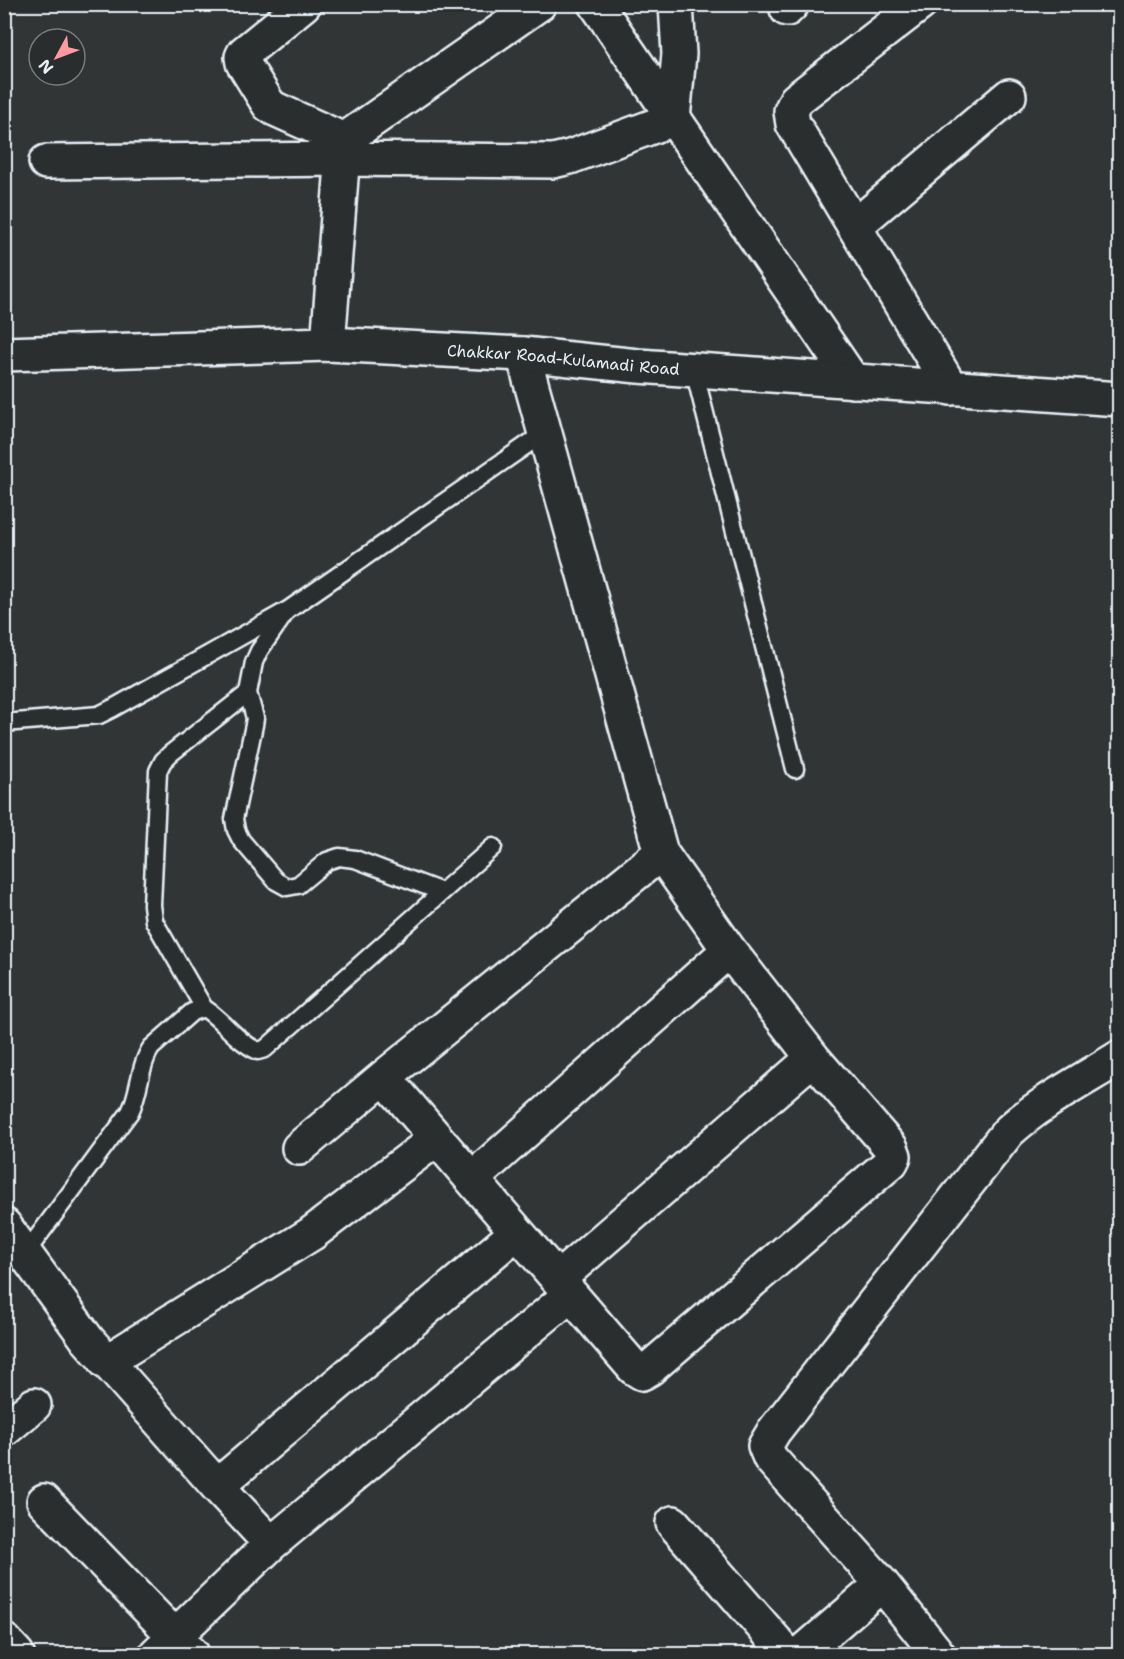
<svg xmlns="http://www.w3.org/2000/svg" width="1124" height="1659" font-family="'Shantell Sans',sans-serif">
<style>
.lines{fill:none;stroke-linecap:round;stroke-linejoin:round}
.service-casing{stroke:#e8f1f8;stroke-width:21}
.minor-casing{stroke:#e8f1f8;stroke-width:38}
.tertiary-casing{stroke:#e8f1f8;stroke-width:38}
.service{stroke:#2a2d2e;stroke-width:16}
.minor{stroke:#2a2d2e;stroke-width:33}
.tertiary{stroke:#2a2d2e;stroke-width:33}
.labels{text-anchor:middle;stroke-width:4.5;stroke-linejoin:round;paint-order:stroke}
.street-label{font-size:16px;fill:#e8f1f8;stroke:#2a2d2e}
</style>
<rect width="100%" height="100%" fill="#323536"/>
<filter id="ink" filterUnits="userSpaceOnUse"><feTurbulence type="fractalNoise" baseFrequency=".0167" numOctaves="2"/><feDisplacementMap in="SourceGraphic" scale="12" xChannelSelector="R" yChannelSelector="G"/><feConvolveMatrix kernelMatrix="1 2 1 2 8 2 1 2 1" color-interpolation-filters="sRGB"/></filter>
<g filter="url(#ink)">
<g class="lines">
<g class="service-casing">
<path id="service" d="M694,370l101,399
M284,615l-25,36 -5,11 -6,31 7,25 -1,7 -20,94 2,11 5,10 35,41 11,6 11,-2 29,-24 12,-4 16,2 87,33
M4,723l95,-8 14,-7 175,-98 256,-177
M204,1008l-50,-87 -2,-16 6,-134 5,-10 7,-7 78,-61
M25,1254l105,-142c10,-20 9,-46 21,-64l41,-36 12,-4c19,12 33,34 54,43l7,-2 228,-202"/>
</g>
<g class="minor-casing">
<path id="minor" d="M304,4l-60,49 -2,4 1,6 26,42 6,4 69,31
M596,4l257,377
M920,4l-124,96 -5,11 2,13 158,264
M787,9l5,-5
M46,162l296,-3 211,2 17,-4 103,-38 6,-65 -3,-50
M855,226l154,-130
M328,344l16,-204 195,-136
M384,1077l250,291 8,5 7,-4 242,-207 3,-6 -3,-8 -78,-90 -84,-108 -68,-97 -138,-499
M299,1148l85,-71 277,-224
M472,1179l257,-229
M4,1225l83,114 130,147 54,58
M558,1279l255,-221
M106,1362l205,-128 125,-95
M4,1430l30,-25
M217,1486l300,-254
M44,1501l148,153
M673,1523l114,131
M4,1640l13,14
M156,1654l115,-110 299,-249
M801,1654l81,-70
M938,1654l-56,-70 -112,-126 -5,-12 9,-15 234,-299c32,-30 74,-51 112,-75"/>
</g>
<g class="tertiary-casing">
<g id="tertiary">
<path id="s1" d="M4,354l324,-10 195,10 115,12 482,33"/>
</g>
</g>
<use href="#service" class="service"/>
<use href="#minor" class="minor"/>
<use href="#tertiary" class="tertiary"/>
</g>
</g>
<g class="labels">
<g class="street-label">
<text dy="6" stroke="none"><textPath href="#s1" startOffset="560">Chakkar Road-Kulamadi Road</textPath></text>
</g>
</g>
<rect width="1124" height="1659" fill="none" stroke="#2a2d2e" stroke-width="24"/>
<rect x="12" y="12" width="1100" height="1635" fill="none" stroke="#e8f1f8" stroke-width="2" filter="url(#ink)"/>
<g transform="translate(57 57) rotate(229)"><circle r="28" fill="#2a2d2e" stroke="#767b7f" stroke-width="1.5"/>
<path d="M0-4.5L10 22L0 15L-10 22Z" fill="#ff9aa2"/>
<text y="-9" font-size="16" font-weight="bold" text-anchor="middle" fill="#e8f1f8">N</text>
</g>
</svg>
